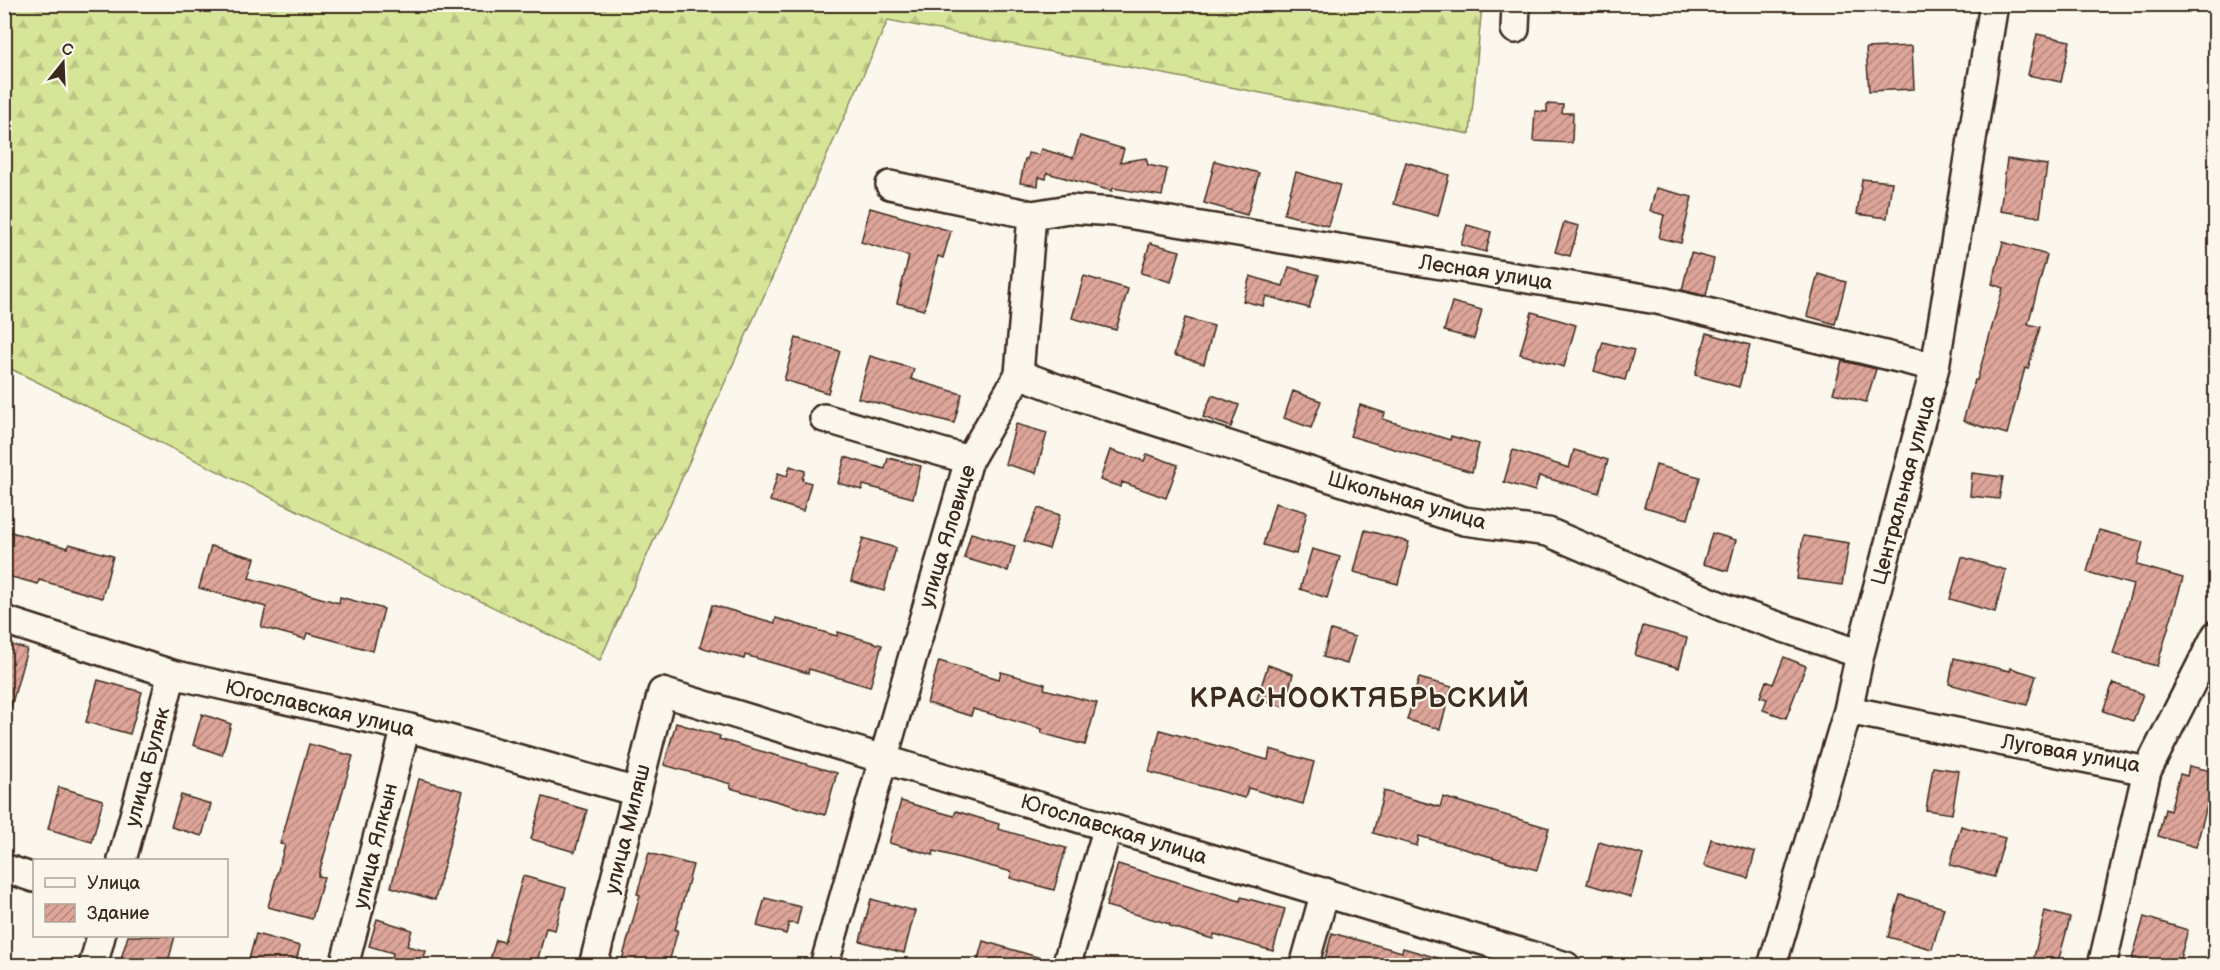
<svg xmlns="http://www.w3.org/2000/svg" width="2220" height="970" font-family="'Balsamiq Sans',sans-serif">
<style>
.forest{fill:url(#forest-firs);stroke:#89885b;stroke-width:1.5}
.building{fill:url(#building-hatch);stroke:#3b2a1e;stroke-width:1.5}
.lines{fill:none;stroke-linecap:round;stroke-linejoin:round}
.minor-casing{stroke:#3b2a1e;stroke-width:32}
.minor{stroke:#fbf7ec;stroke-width:27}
.labels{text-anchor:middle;stroke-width:4.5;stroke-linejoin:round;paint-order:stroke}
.street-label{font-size:21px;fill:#3b2a1e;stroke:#fbf7ec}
.district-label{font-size:27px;font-weight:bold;letter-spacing:1.5px;fill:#3b2a1e;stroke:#fbf7ec}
</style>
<defs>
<pattern id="forest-firs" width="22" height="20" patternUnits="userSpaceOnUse" patternTransform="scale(1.5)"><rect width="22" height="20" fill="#d7e598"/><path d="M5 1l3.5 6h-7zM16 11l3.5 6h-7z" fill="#b9c583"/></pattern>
<pattern id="building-hatch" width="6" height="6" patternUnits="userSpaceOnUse" patternTransform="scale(1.5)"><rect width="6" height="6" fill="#dea59a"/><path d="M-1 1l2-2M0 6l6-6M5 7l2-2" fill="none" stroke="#b5877d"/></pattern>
</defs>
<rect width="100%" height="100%" fill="#fbf7ec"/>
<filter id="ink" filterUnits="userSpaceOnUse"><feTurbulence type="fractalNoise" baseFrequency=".0167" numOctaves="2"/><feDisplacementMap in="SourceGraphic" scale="12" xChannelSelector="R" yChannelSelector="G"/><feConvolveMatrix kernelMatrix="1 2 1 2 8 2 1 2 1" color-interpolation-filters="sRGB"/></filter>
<g filter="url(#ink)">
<path class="forest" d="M4,5l1,-1 1477,1 -12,129 -582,-114 -288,640 -595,-294z"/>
<path class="building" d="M2037,34l33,7 -9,41 -33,-7z
M1912,46l2,43 -45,2 -3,-43z
M1547,104l16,1 -1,8h11l-1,30 -39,-2 2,-30 12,1z
M1080,136l44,13 -4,13 26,-4 2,7 19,4 -5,27 -49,-8 -1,3 -65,-18 -1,6 -7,-2 -1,9 -18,-3 5,-24h2l1,-6 11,2 2,-6 32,9z
M2007,159l40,6 -7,52 -40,-6z
M1215,161l44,12 -12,42 -43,-12z
M1406,162l43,13 -11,41 -44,-12z
M1296,172l44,13 -12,41 -44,-12z
M1862,179l30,3 -5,36 -30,-4z
M1656,188l36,9 -11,46 -22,-5 5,-23 -14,-4z
M870,208l81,23 -8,27 -5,-2 -14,54 -27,-7 12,-47 -48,-14z
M1564,222l15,4 -9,30 -15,-4z
M1467,225l24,7 -5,20 -25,-7z
M2003,242l44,13 -19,69 12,3 -12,42 -3,-1 -18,66 -44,-13 12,-41h2l26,-92 -11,-4z
M1150,243l30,8 -9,31 -30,-9z
M1691,253l23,6 -8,37 -24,-6z
M1289,267l30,8 -10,33 -43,-12 -3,10 -20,-5 7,-25 33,10z
M1818,274l28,8 -11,42 -28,-8z
M1084,276l44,13 -12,41 -44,-12z
M1452,302l30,8 -8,29 -30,-8z
M1532,312l44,13 -12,42 -44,-13z
M1185,318l29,8 -10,38 -30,-9z
M1707,333l43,12 -11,42 -44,-12z
M796,338l44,13 -12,42 -44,-13z
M1603,342l31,8 -9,30 -31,-9z
M870,356l44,13 -3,10 51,15 -8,29 -96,-25z
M1842,361l34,8 -10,33 -33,-9z
M1293,391l28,10 -10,27 -27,-10z
M1212,395l27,10 -8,22 -28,-10z
M1360,405l25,8 -2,6 67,21 1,-4 28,8 -7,28 -122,-36z
M1016,424l31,9 -11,40 -31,-9z
M1110,450l34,11 3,-7 31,11 -12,33 -44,-16 -1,5 -21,-7z
M1513,450l56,18 5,-18 34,10 -9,33 -60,-17 -4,15 -31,-9z
M845,457l40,12 3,-11 33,8 -8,32 -50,-13 -1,5 -24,-7z
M1656,465l44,12 -12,42 -44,-12z
M790,466l15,5 -3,9 9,3 -8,28 -33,-10 8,-28 9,3z
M1972,473l31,4 -4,22 -29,-3z
M1275,503l32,9 -11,42 -33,-9z
M1038,508l22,7 -11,34 -25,-8z
M4,530l64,18 1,-4 44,12 -11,42 -63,-18 -1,4 -34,-9z
M1365,530l44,12 -11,42 -44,-12z
M2099,530l44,12 -6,23 46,13 -26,88 -44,-12 20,-69 -46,-13z
M971,533l44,13 -7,25 -44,-13z
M1712,533l24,7 -8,31 -25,-7z
M1803,536l46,7 -7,42 -45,-6z
M863,538l33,10 -12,43 -33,-10z
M211,546l44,12 -6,20 90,25 1,-6 44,12 -11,42 -66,-18 -2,6 -44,-12 5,-20 -67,-19z
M1312,549l28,8 -13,41 -27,-9z
M1962,557l44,13 -11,42 -45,-13z
M712,605l63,18 1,-5 61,18 1,-4 44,13 -12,42 -61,-18 -1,4 -63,-18 -1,4 -44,-12z
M1643,626l44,12 -8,30 -44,-13z
M1331,630l24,7 -8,27 -24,-7z
M4,643l23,6 -18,65h-5z
M1784,657l22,9 -20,52 -23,-8 4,-11 -7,-2 6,-16 7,3z
M1954,658l56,13 1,-3 25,8 -9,29 -78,-21z
M939,661l60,18 2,-7 44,12 -1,5 53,14 -12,42 -44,-12 1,-4 -69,-20 -2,7 -44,-13z
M1268,665l25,9 -9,33 -27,-8z
M1419,678l33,9 -12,42 -33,-9z
M98,680l44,12 -12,42 -44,-12z
M2113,683l30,11 -10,27 -30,-10z
M202,714l29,10 -9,31 -29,-10z
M676,723l44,13 -1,3 118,34 -12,42 -95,-27 1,-4 -67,-19z
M1160,730l108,30 2,-11 44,13 -11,42 -55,-16 -3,10 -96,-26z
M309,744l44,12 -35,120 6,1 -12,42 -44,-12 17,-62 -5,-1z
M2189,766l27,6v31l-8,-1 -12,45 -38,-11 7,-27 5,2 10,-37 7,2z
M1933,767l26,4 -7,43 -26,-4z
M419,779l44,12 -28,109 -44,-13z
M59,787l44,13 -11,42 -44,-13z
M1384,791l56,16 3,-10 106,31 -12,42 -118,-34 -2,10 -44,-13z
M181,795l30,9 -9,32 -31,-9z
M543,797l44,13 -12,42 -44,-13z
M901,801l53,15 2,-5 43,13 -1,5 68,19 -12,42 -44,-12 2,-6 -78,-21 -1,4 -44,-12z
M1961,826l44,12 -11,39 -44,-12z
M1711,839l44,13 -7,26 -44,-12z
M1599,842l44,13 -12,42 -44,-13z
M649,853l44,12 -18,65h3l-10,36h-27l-19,-6 18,-65 -3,-1z
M1118,864l122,37 1,-4 44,12 -12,42 -59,-17 -1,5 -44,-13 1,-2 -64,-18z
M523,876l43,12 -11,42 -9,-2 -10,38h-48l8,-26 8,2z
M1900,895l44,13 -12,41 -44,-12z
M765,898l36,9 -4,17 -8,-1 -3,11 -29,-8z
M871,899l44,12 -11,42 -44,-12z
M2045,911l25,7 -13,48h-25z
M2144,917l44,13 -10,36h-23l-23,-7z
M377,919l35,11 -5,16 19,5 -5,15h-31l3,-13 -24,-7z
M1332,933l70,19 1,-4 45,13 -1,5h-124z
M256,934l44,12 -5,20h-48z
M128,936h47l-8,30h-36l-11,-4z
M983,941l68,20v5h-75z"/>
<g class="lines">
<g class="minor-casing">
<path id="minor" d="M1515,29l1,-25
M890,185l142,30 37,-6 46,3 542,88 278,67
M1019,374l61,23 384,124 84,11 177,76 135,46
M824,418l145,42
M4,620l168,54 234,53 231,65
M1848,710l299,61
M122,860l50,-186
M4,868l30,10
M93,966l8,-30
M344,966l62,-239
M593,966l69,-274 904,274
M824,966l145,-506 50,-86 13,-159
M1066,966l42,-139
M1304,966l21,-74
M1772,966l76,-256 12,-56 75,-287 59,-363
M2102,966l45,-195 69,-136"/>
</g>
<use href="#minor" class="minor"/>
</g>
</g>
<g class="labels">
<g class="street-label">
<text transform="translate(1486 272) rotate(9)" y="7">Лесная улица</text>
<text transform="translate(1903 490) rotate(-75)" y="7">Центральная улица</text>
<text transform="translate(1407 500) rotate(16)" y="7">Школьная улица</text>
<text transform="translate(947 536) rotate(-73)" y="7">улица Яловице</text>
<text transform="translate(320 708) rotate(13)" y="7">Югославская улица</text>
<text transform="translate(2071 753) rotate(10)" y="7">Луговая улица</text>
<text transform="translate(147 767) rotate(-75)" y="7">улица Буляк</text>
<text transform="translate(627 829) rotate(-76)" y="7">улица Миляш</text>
<text transform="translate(1114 829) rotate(17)" y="7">Югославская улица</text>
<text transform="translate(375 846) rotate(-76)" y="7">улица Ялкын</text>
</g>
<g class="district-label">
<text x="1360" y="707">КРАСНООКТЯБРЬСКИЙ</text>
</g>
</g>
<rect width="2220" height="970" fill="none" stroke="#fbf7ec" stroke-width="24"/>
<rect x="12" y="12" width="2196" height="946" fill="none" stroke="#3b2a1e" stroke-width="2" filter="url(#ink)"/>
<rect x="33" y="859" width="195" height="78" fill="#fbf7ec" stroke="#aea59a" stroke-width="1.5"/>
<rect x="45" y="878" width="30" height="9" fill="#fbf7ec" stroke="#aea59a" stroke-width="1.5"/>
<text x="87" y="889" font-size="18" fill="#3b2a1e">Улица</text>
<rect x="45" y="904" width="30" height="18" fill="url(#building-hatch)" stroke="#aea59a" stroke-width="1.5"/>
<text x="87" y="919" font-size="18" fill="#3b2a1e">Здание</text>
<g transform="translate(63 63) rotate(18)" stroke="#fbf7ec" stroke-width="4.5" paint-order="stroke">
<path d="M0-4.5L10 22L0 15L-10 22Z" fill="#3b2a1e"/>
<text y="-9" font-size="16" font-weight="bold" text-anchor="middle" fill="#3b2a1e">С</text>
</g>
</svg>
